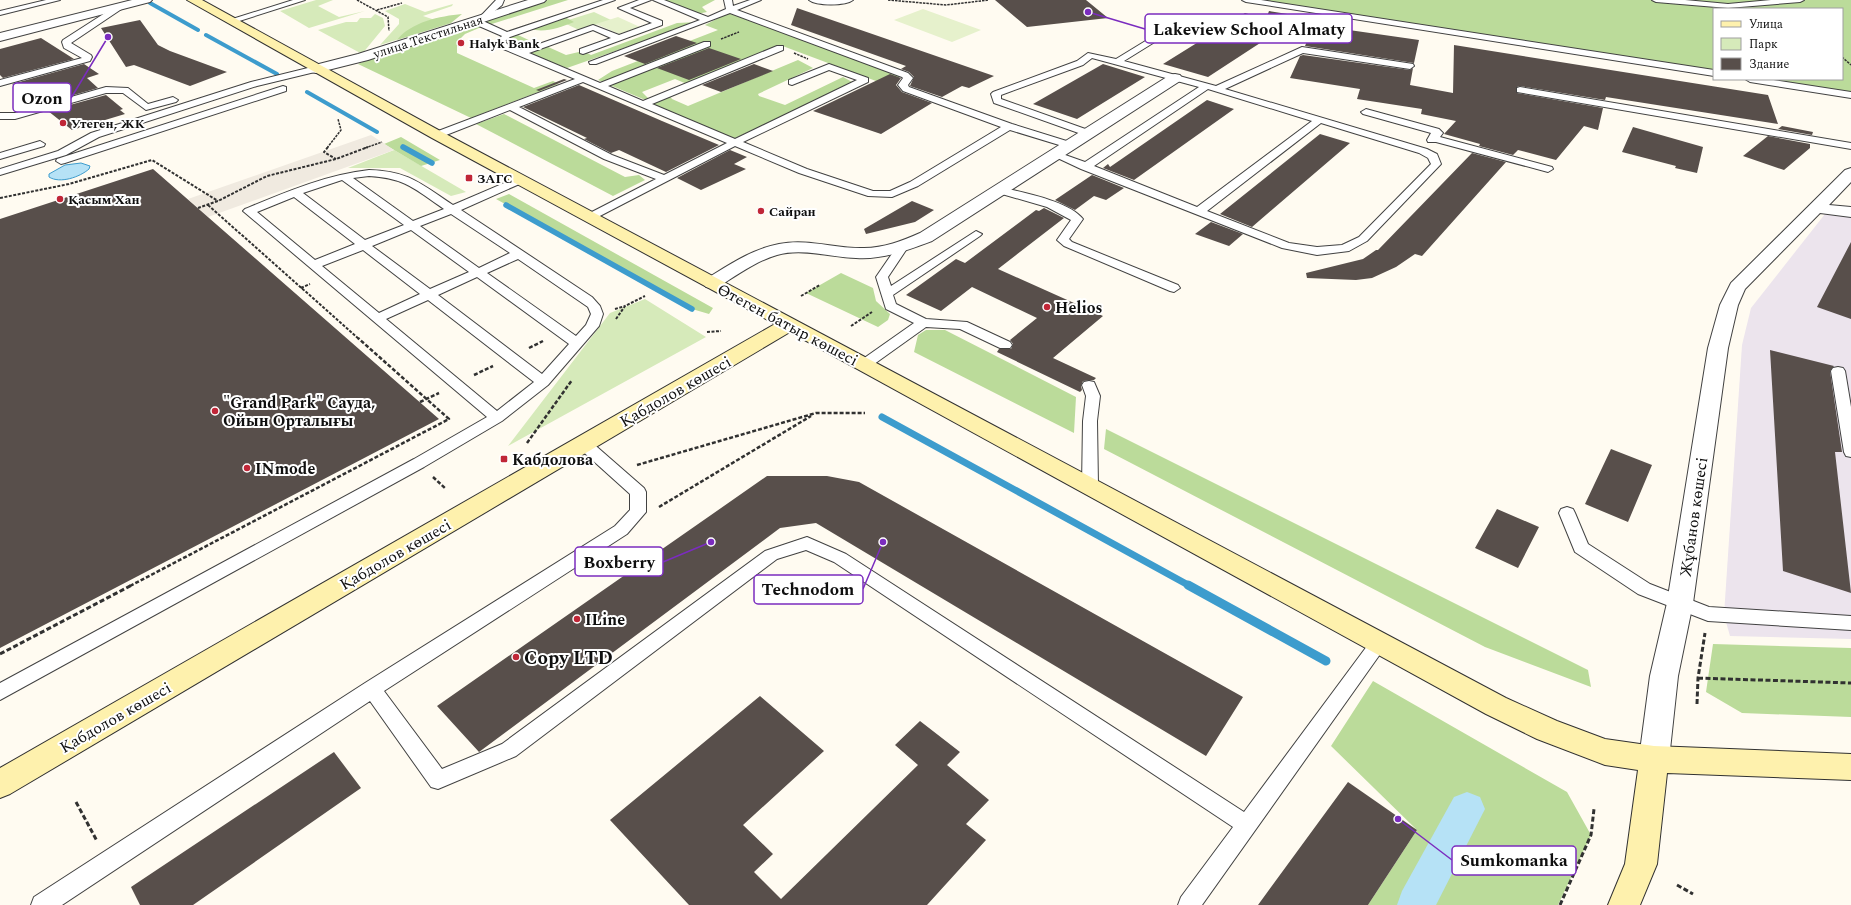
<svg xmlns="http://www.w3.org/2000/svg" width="1851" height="905" font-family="Spectral,serif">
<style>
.industrial{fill:#ece4ed}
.green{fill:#d6eaba}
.forest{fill:#bbdb9a}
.pitch{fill:#e6f1cc}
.plaza{fill:#f0eae0}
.water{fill:#b6e2f6;stroke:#3d9ccd}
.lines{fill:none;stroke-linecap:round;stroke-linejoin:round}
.stream-far3{stroke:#3d9ccd;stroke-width:4}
.stream-far2{stroke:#3d9ccd;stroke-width:5.5}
.stream-far1{stroke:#3d9ccd;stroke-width:7}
.stream{stroke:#3d9ccd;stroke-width:9}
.canal{fill:#b6e2f6;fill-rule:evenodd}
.building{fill:#584f4b}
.lane-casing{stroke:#424242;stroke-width:2}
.street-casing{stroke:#424242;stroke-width:2}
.secondary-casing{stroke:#313131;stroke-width:2}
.path-far3{stroke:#313131;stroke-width:1.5;stroke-dasharray:2.5 1;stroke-linecap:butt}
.path-far2{stroke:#313131;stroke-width:2;stroke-dasharray:3 1.5;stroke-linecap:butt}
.path-far1{stroke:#313131;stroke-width:2.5;stroke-dasharray:4 2;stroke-linecap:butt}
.path{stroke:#313131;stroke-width:3;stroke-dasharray:5 2.5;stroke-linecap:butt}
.lane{fill:#fff;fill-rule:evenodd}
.street{fill:#fff;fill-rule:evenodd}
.secondary{fill:#fef1ad;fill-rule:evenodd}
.poi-dot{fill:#c02637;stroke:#fff;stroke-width:1.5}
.labels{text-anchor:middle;stroke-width:4;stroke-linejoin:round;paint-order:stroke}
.far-street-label{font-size:13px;fill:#0f0f0f;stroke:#fff}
.far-poi-label{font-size:13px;font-weight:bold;fill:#0f0f0f;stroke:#fff;text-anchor:start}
.poi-label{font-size:16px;font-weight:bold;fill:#0f0f0f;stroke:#fff;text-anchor:start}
.street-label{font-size:16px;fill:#0f0f0f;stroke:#fff}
.near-poi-label{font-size:19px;font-weight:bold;fill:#0f0f0f;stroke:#fff;text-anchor:start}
.leader{fill:none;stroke:#7b2cbf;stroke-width:1.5}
.callout-dot{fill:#7b2cbf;stroke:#fff;stroke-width:1.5}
.callout{fill:#fff;stroke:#7b2cbf;stroke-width:1.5}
.callout-label{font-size:17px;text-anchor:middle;font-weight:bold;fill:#0f0f0f}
</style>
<rect width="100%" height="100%" fill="#fffbf1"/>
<path class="industrial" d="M1825,214l26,3v422l-121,-3 -6,-21 18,-270 9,-37z"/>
<path class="green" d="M316,0h17l-15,6 21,11 26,-6 -56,17 -29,-17z
M405,4l20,8 28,-8 -1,2 -29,10 21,7h7l-71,22 19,-21v-5l-14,-8z
M594,12l17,8 -32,10 -17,-8z
M375,14l8,4 2,8 -23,28 -44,-24 28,-8h11l3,-4h11z
M394,150l72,42 -15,4 -51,-28h-52z
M645,299l61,38 -198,109 102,-133z"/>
<path class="forest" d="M548,0h20l-89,28 -14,6 -8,8v11l77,35 19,-7 6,3 -88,34 -113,-54 26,-11z
M661,0h54l-13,7 5,5 -10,2z
M1257,0h594v92l-82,-13h73v-70h-128v62z
M728,13l173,63 -17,8 -104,-39 -93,39 -12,-5 -33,13 7,7h-6l-45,-19 14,-9 106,-41 -13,-5z
M462,14l-11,9 -54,17c14,-18 43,-24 65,-26z
M565,17l9,5c-16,6 -28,11 -45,7z
M698,22l-131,46 -40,-15 19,-7 20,9 17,-4 8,4 86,-32z
M518,35l17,8 1,3 -11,4 -14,-6 -1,-8z
M798,60l15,8 -55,26 1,2 26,9 58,-28 11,6 -121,56 -84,-36 20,-8 3,4 16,7z
M504,114l121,63 14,-2 6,5 -32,16 -137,-72z
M401,137l39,23 -19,6 -37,-22z
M509,194l204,114 -4,6 -17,-5 -196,-110z
M841,273l32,15 3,13 14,13 -2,6 -10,7 -72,-34z
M926,330h19l131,67 -2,36 -160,-81 4,-17z
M1106,429l482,241 3,17 -106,-40 -381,-198z
M1713,644l138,4v69l-109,-4 -36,-21z
M1373,681l194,111 24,43 -33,70h-190l49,-75 -86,-84z"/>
<path class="pitch" d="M923,9l58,21 -29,12 -58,-22z
M618,17l22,10 -21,7 -23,-10z"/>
<path class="plaza" d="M371,135l23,15 -186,67 -20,-18z"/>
<path class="water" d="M81,163l9,3 -1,3c-9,8 -29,15 -40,8v-3l16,-9z"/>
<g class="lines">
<path class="stream-far3" d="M150,3l48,27
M206,35l71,39
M307,92l70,40
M403,147l2,1"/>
<path class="stream-far2" d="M403,147l29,16
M506,205l186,104"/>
<path class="stream-far1" d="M882,417l308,169"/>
<path class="stream" d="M1188,585l138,76"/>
<path class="canal" d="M1467,792l13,5 5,12 -49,96h-39l5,-14 52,-94z"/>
</g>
<path class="building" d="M995,0h91l22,18 -81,9z
M797,8l197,68 -25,12 -7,-2 -20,11 -32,-11 4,-9 -5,-5 -8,-3 5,-3 -115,-41z
M1269,11l31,5 -8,21 -18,-3 -66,43 -45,-13 82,-51 21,6z
M140,20l18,25 12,6 57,21 -37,14 -56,-21 -8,2 -25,-39z
M1314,25l105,15 -5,23 -109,-17z
M676,36l21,7 -52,21 -21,-8z
M41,38l33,21 -71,19 -3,-3v-26z
M1454,45l314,50 10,29 -172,-27 -1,3 -85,-14 -3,1v6l86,15 -5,22 -14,-4 -28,34 -38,-10 -5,5 -34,-9 1,-2 -36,-10 12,-13 -35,-7 1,-5 -65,-10 3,-10 -70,-11 10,-22 3,-1 107,15 3,-2 -3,17 43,8z
M709,48l32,11 -52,21 -32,-12z
M84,64l15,10 -12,4 11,10 -59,17 -27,-21z
M754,64l19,7 -52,21 -19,-7z
M1103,64l42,13 -68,42 -44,-15z
M890,74l11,4 -5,7 6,7 30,11 -51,31 -68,-23z
M564,79l3,1 -28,11 -3,-1z
M579,85l83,36 57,24 -53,27 -47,-22 -8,3 -27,-14 3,-1 -64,-31z
M106,95l17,14 -3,1 5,4 -53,16 -24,-19z
M1207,100l27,9 -100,71 -31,-12 5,-4 2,3z
M1782,126l31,6 -1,3 -34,-6z
M1633,127l70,20 -6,26 -22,-5 1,-2 -54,-14z
M1320,134l30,9 -98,84 -32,-13z
M1768,136l42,8v4l-26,22 -41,-14z
M730,150l17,7 -13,7 12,5 -45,21 -24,-12z
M1472,153l34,9 -84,94 -7,-2 -19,13 -24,11 -16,2 -49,-2 -1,-5 57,-14 13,-9h2z
M153,169l286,250 -439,229v-429z
M1092,175l32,13 -18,12 -12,-4 -19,14 -20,-10z
M912,201l22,9 -19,12 -49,12 -2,-5z
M1044,208l20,10 -66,51 105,47 -50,42 43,20 -2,2 -11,1 -2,5 1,4 -2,2 -83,-40 2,-3h12l2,-5 -3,-4 27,-22 -65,-31 -31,24 -35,-16 50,-36 9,4 71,-53 3,1z
M1211,222l32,12 -14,12 -34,-12z
M1851,242v77l-34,-12z
M1770,350l64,16 -4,5 12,81h-7l16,141 -68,-22z
M1611,449l41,16 -24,57 -43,-18z
M767,476h60l32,6 384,215 -37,59 -390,-233 -36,5 -301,224 -42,-46z
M1497,509l42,18 -21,41 -43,-20z
M760,696l64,55 -81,74 30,29 -19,18 27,27 137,-134 -23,-20 25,-24 40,31 -13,13 42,35 -23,24 20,16 -59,65h-238l-79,-85z
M334,752l27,36 -168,117h-53l-9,-18z
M1348,782l69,48 -49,75h-110z"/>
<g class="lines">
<g class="lane-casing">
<path id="lane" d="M46,0h14l-60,15v-4z
M293,0h12l-72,23h-3l-4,-2z
M496,0h8l-2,5 -19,16 24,11 96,-32h12l-105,37 -5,4 2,3 15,6 71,-25 26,10 33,-12 -34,-15 21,-8h12l-21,8 32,13v4l-79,29 -3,-1v-4l31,-11 -18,-8 -64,23 71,30 104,-41h6v4l-102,40 35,15 134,-55h6v4l-131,54 83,35 122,-59 -28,-10 -37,15 -3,-1v-4l40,-16 39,14v4l-125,60 64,27 66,22h17l20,-9 91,-55 -98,-36 -5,-6 5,-7 -1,-1 -172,-64 -134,51h-6l-1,-2 111,-42 -47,-20h11l44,17 18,-8 -2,-9h8l1,6 17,-6h11l-24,10 171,63 5,5 -5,7 1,2 103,37 61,19 1,2 -5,3 -59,-18 -92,56 -26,11 -24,-1 -69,-23 -64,-27 -141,73h-8l-2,-2 2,-2 70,-36 -52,-20 -94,-49 -69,27h-8l-1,-2 1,-2 142,-54 -74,-31 -4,-7 5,-5 -30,-13v-4h6zM583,82l144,61 -63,32 -52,-20 -93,-48z
M809,0h44c-7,6 -37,6 -44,0z
M1242,0h19l453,70v6l-468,-74z
M1652,0h33l43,4 43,-4h33l-4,2 -72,6 -72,-6z
M119,4l7,2 -55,37 20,12 1,2 -2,4 -90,25v-6l82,-22 -18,-10 -2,-6 1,-2z
M1188,15l7,2 -71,44 92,25 86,-39 111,17 1,2 -4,3 -107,-16 -78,36 202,60 10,5 4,10 -74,77 -18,10 -32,4 -35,-7 -201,-79 -32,-15 5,-3 31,11 114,-75 -107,-29 -9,7 -82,30v4l90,32 1,2 -1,2 -4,1 -93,-33 -3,-9 2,-2 84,-31 11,-8 28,6zM1208,89l104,32 -115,86 -103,-41zM1321,123l98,30 9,5 3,6 -72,73 -17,8 -25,2 -28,-4 -82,-32z
M316,66l4,3 -1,2 -62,15 -158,51 -33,18 -66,20v-6l58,-18 33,-18 160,-51z
M1745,79h22l84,13v6l-101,-16z
M283,86l3,1v4l-221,72 -4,1 -5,-3 1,-2z
M106,87l22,1 20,16 25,-7 5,3 -2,2 -30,8 -23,-17h-17l-91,26h-15v-6h15z
M1520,87l331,56v6l-334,-57v-4z
M1366,109l73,20 4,4 -3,4 112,30 1,2 -5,3 -112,-30h-8l-1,-2 4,-7 -68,-19 -2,-2z
M40,141l5,3 -1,2 -44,13v-6z
M369,170c40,1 52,14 84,35l63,-27h8l1,2 -1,2 -63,28 131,87 8,9 3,8 -4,12 -51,59 -46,36 -78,46 -424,233v-17l414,-224 73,-42 -244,-206 2,-2c41,-17 80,-34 124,-39zM369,176c36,2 46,13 75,33l-31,12 -60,-43zM342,180l62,45 -39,15 -62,-47zM294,197l61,47 -40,16 -58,-48zM451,214l59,39 -31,15 -59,-42zM411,230l58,42 -39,17 -58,-43zM363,250l57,44 -41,19 -57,-47zM518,259l70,48 3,7 -5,11 -10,11 -89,-63zM477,277l92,67 -27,30 -104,-79zM428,300l106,82 -37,29 -111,-92z
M999,187c22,5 70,14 84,32l-14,20 3,3 106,43 2,3 -6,4 -4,-1 -106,-45 -7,-6 14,-20 -24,-13 -52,-15 -1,-2z
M976,231l6,3 -2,2 -87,59 3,9 30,15 41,3 43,20 2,3 -2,3h-10l-40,-19 -34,-2 -56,40h-10l-2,-3 2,-3 54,-38 -28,-14 -10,-32 22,-32h8l2,2 -20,30 3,9z
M1838,367l5,1 2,3 6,36v50l-5,-1 -2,-4 -13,-81 2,-3z
M1089,381l5,1 6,14 -3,25 1,65 -3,4 -5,1 -5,-1 -3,-4 1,-65 3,-25 -4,-11 2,-3z
M584,439l5,1 55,48 2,4v20l-19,22 -243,157 58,78 60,-25 263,-193 42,-14 39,17 398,258 129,-174 6,-2 6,2 3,5 -186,262h-24l3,-8 52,-70 -399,-265 -28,-12 -29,9 -261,197 -78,33 -7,-2 -61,-86 -308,204h-31l3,-8 331,-214 250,-157 15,-16v-16l-51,-46 -2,-4 2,-4z
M1567,507l6,2 2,4 13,31 62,40 59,23 142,9v14l-143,-9 -70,-27 -63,-42 -16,-39 2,-4z"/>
</g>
<g class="street-casing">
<path id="street" d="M132,0h20l-2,2 -150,39v-8z
M528,0h18l-2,2 -176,58 -52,13 -5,-1 -2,-3 2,-3 47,-12z
M1175,74l5,1 2,3 -2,3 -248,160c-24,9 -50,19 -76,17 -26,-1 -54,-10 -79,-3 -21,6 -40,20 -59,32l-6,1 -6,-1 -3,-4 3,-4c23,-14 46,-30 73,-35 29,-6 57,5 85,4 20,0 38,-7 56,-15l250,-158z
M1851,168v14l-22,23 22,2v10l-31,-4 -75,76 -7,16 -10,43 -35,255 -15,73 -9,83 -5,9 -10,4 -10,-4 -5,-9 11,-83 17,-73 41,-255 12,-43 11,-22 114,-113z"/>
</g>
<g class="secondary-casing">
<path id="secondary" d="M187,0h15l240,132 1064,566 51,23 48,18 49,7 197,8v26l-184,-7 -10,91 -17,41h-32l17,-41 13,-94 -33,-5 -68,-26 -51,-25 -696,-382 -780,462 -10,4v-30l775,-444 -343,-186z"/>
</g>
<path class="path-far3" d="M357,0l31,17 1,14
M888,0l58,5 43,-5
M377,10l25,-7
M721,39l18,-7
M794,53l14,6
M1842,57l9,8
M327,148l14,-18 -3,-11
M365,148l17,-6"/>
<path class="path-far2" d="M328,147l-4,5 12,7
M0,198l69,-14 83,-24 66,41
M208,205l151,134
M198,208l20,-7 49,-25 69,-17 32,-12
M301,288l9,-4
M801,296l19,-11
M615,309l10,-3
M616,319l9,-13 20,-10
M851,326l21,-14
M707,332l14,-1"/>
<path class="path-far1" d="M529,348l14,-7
M474,375l19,-9
M420,402l19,-9
M527,443l45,-63
M637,465l179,-52h49
M433,477l13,12
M659,507l152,-91
M130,586l319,-167 -91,-81"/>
<path class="path" d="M0,654l132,-69
M1698,678l153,5
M1697,704l1,-26 7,-45
M76,802l21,39
M1677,885l16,9
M1560,905l31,-70 3,-26"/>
<use href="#lane" class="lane"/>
<use href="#street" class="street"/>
<use href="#secondary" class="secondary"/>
</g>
<g class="poi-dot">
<circle cx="461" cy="43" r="4"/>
<circle cx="63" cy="123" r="4"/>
<rect x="465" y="174" width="8" height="8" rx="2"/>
<circle cx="60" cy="199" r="4"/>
<circle cx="761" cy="211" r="4"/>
<circle cx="1047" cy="307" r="4"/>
<circle cx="215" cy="411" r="4"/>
<rect x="500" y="455" width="8" height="8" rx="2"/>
<circle cx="247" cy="468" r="4"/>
<circle cx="577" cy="619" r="4"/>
<circle cx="516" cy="657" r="4"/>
</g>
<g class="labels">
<g class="far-street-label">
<text transform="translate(428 36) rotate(-18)" y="5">улица Текстильная</text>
</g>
<g class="far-poi-label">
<text x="469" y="48">Halyk Bank</text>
<text x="71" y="128">Утеген, ЖК</text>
<text x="477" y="183">ЗАГС</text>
<text x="68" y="204">Қасым Хан</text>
<text x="769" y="216">Сайран</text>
</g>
<g class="poi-label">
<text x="1055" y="313">Helios</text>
<text x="223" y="408">"Grand Park" Сауда,<tspan x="223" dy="18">Ойын Орталығы</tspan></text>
<text x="512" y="465">Кабдолова</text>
<text x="255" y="474">INmode</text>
<text x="585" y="625">ILine</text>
</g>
<g class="street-label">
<text transform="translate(788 324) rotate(28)" y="6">Өтеген батыр көшесі</text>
<text transform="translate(675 391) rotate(-30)" y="6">Қабдолов көшесі</text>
<text transform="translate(1693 517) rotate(-82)" y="6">Жұбанов көшесі</text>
<text transform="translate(395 554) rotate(-30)" y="6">Қабдолов көшесі</text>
<text transform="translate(115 717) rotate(-30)" y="6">Қабдолов көшесі</text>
</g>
<g class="near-poi-label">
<text x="524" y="664">Copy LTD</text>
</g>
</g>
<path class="leader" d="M1088 12L1145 29M108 37L71 98M711 542L663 562M883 542L863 589M1398 819L1452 860"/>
<g class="callout-dot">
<circle cx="1088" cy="12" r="4"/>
<circle cx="108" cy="37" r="4"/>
<circle cx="711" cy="542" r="4"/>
<circle cx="883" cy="542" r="4"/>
<circle cx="1398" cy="819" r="4"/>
</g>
<g class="callout">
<rect x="1145" y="14" width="207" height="29" rx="4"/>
<rect x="13" y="83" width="58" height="29" rx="4"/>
<rect x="575" y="547" width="88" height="29" rx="4"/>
<rect x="754" y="575" width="109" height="29" rx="4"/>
<rect x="1452" y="846" width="124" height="29" rx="4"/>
</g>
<g class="callout-label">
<text x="1249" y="35">Lakeview School Almaty</text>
<text x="42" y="104">Ozon</text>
<text x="619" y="568">Boxberry</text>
<text x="808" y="595">Technodom</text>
<text x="1514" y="866">Sumkomanka</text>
</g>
<rect x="1713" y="8" width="130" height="72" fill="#ffffff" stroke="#9f9f9f"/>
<rect x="1721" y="21" width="20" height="6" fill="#fef1ad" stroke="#9f9f9f"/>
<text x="1749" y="28" font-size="12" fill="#0f0f0f">Улица</text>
<rect x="1721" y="38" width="20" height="12" fill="#d6eaba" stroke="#9f9f9f"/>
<text x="1749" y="48" font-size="12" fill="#0f0f0f">Парк</text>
<rect x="1721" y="58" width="20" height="12" fill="#584f4b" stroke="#9f9f9f"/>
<text x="1749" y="68" font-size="12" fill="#0f0f0f">Здание</text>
</svg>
